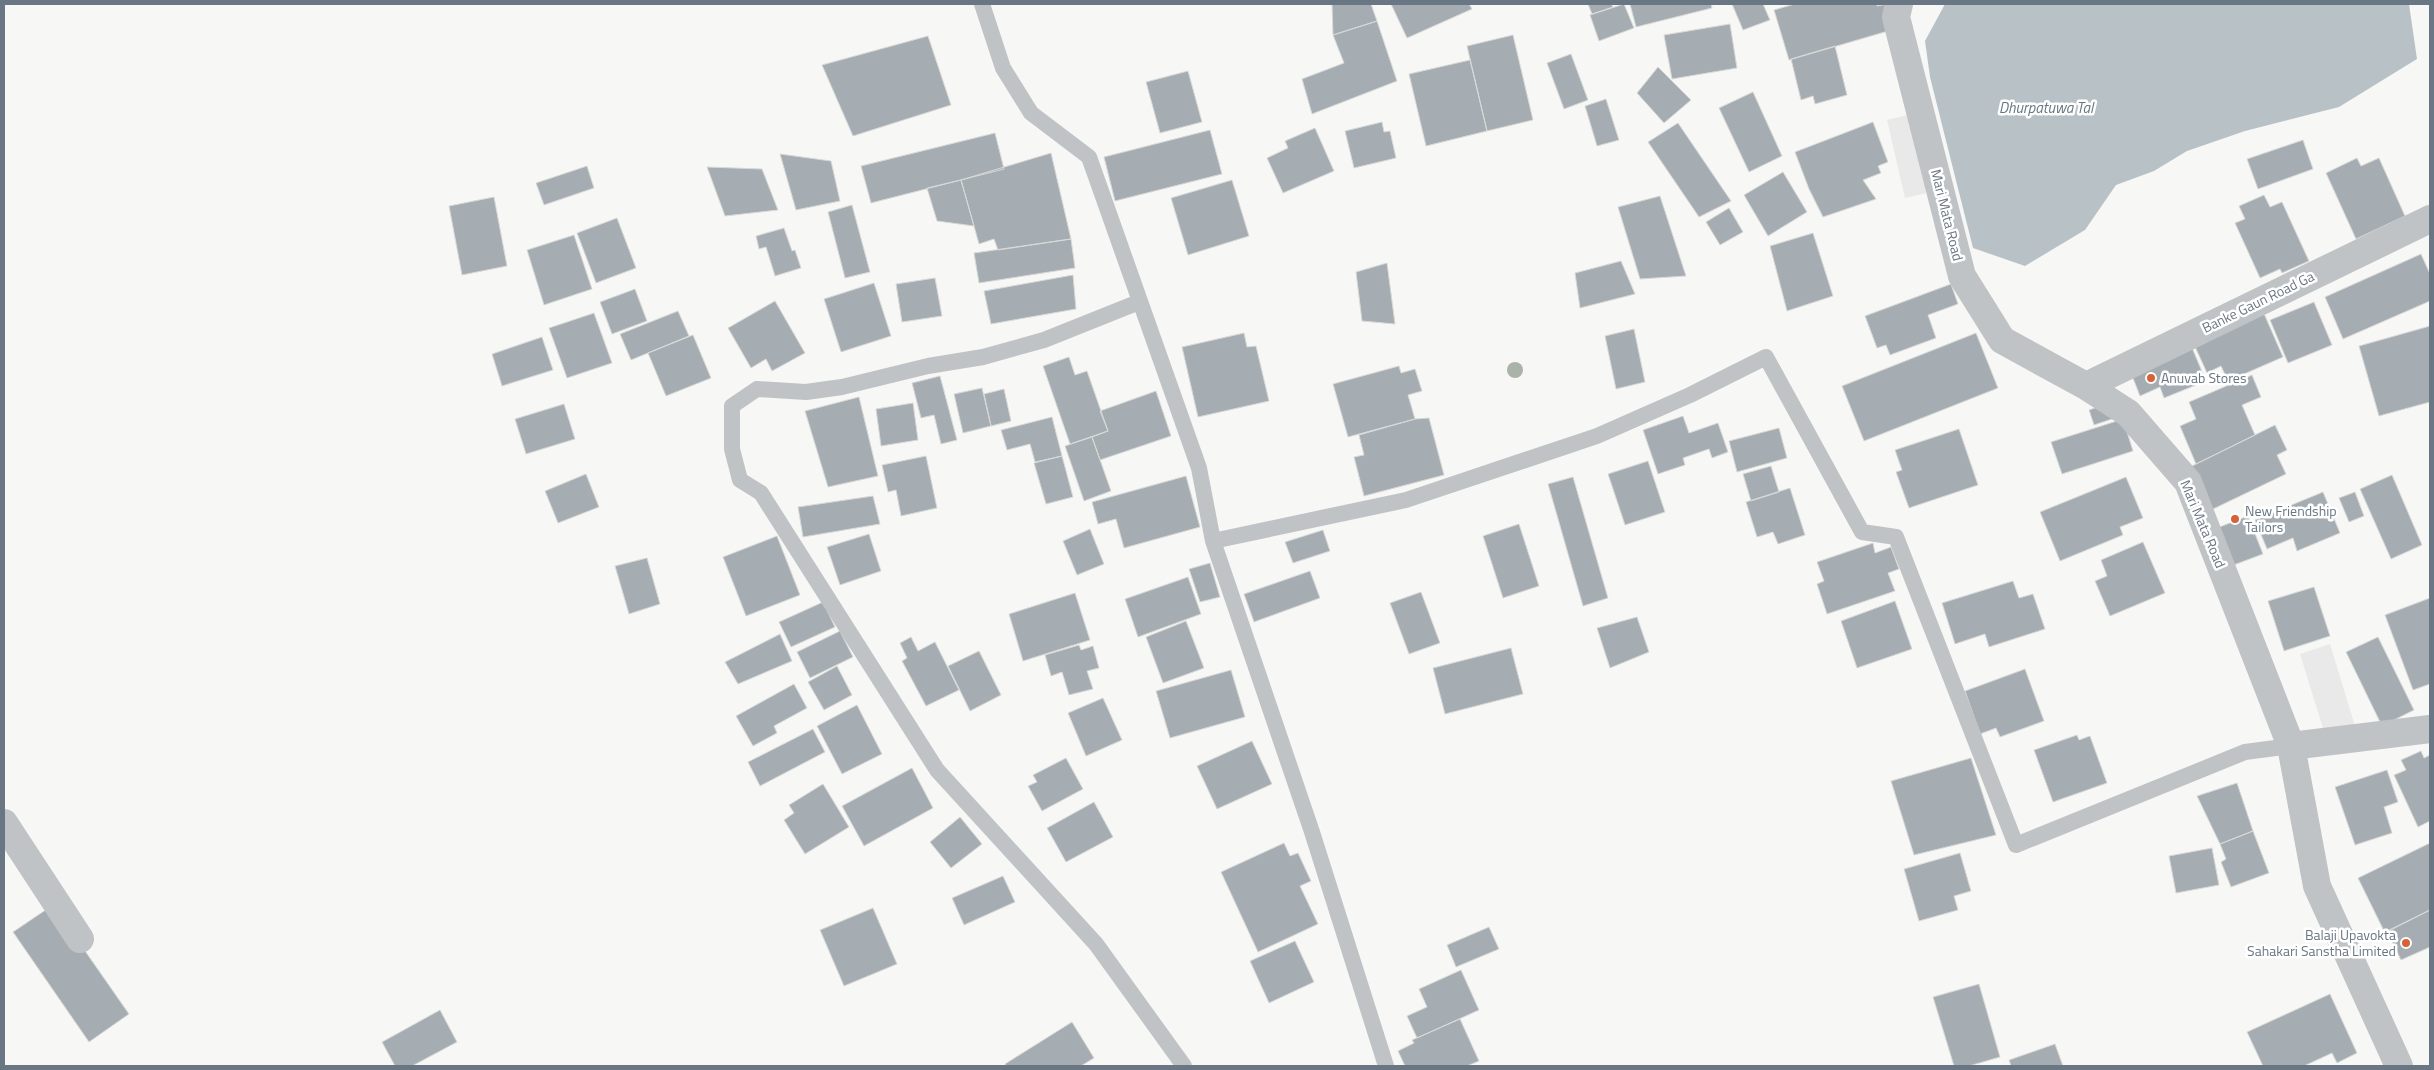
<svg xmlns="http://www.w3.org/2000/svg" width="2434" height="1070" font-family="'Titillium Web',sans-serif">
<style>
.built{fill:#e8e9e8}
.water{fill:#b8c2c6}
.building{fill:#a5adb3;stroke:#d9d9d7}
.lines{fill:none;stroke-linecap:round;stroke-linejoin:round}
.service{stroke:#bfc3c6;stroke-width:16}
.minor{stroke:#bfc3c6;stroke-width:28}
.tree{fill:#aab3a7}
.poi-dot{fill:#d56337;stroke:#fff;stroke-width:2}
.labels{text-anchor:middle;stroke-width:5;stroke-linejoin:round;paint-order:stroke}
.street-label{font-size:14px;fill:#697784;stroke:#fff}
.poi-label{font-size:14px;fill:#697784;stroke:#fff;text-anchor:start}
.water-label{font-size:15px;font-style:italic;fill:#65777f;stroke:#fff}
</style>
<rect width="100%" height="100%" fill="#f7f8f5"/>
<path class="built" d="M1916,113l19,78 -30,7 -18,-78z
M2330,644l25,82 -30,9 -25,-81z"/>
<path class="water" d="M1945,4h464l8,55 -78,48 -94,24 -58,20 -33,20 -38,14 -31,45 -60,36 -52,-18 -43,-171 -5,-36z"/>
<path class="building" d="M1332,4h39l6,17 -44,14z
M1391,4h78l3,5 -65,29z
M1588,4h23l2,3 -21,7z
M1624,4l10,24 -35,13 -9,-26z
M1630,4h81l1,4 -76,19z
M1732,4h31l7,16 -27,10z
M1795,4h82v2l11,-2 7,25 -106,31 -15,-50z
M1377,21l20,60 -85,33 -10,-35 42,-16 -11,-28z
M1730,24l7,44 -65,11 -8,-44z
M1513,35l20,85 -46,11 -20,-85z
M928,36l23,69 -98,31 -31,-71z
M1835,46l12,49 -32,9 -2,-8 -12,4 -10,-41z
M1571,54l17,46 -24,9 -17,-46z
M1470,60l17,71 -61,15 -17,-72z
M1658,67l33,33 -27,23 -27,-30z
M1188,71l14,51 -42,11 -14,-51z
M1753,92l29,64 -33,16 -30,-64z
M1606,99l13,41 -22,6 -12,-40z
M1382,122l2,10 6,-1 6,27 -42,10 -9,-37z
M1873,122l15,40 -10,4 3,7 -18,7 13,19 -53,18 -14,-28 -14,-37z
M1678,123l53,78 -32,16 -51,-75z
M1315,128l19,43 -51,22 -16,-35 21,-10 -3,-7z
M1210,130l12,44 -107,27 -11,-44z
M995,133l9,36 -133,34 -10,-37z
M2303,140l10,29 -55,20 -11,-30z
M1051,153l20,86 -73,11 -4,-11 -15,5 -18,-64z
M780,154l51,7 9,40 -44,9z
M2357,158l4,8 18,-8 26,58 -49,23 -30,-66z
M587,166l7,22 -50,17 -8,-22z
M707,167l55,2 16,41 -53,6z
M1783,172l24,40 -39,24 -24,-41z
M961,180l13,46 -37,-5 -10,-33z
M1232,180l17,56 -61,19 -17,-57z
M2264,195l6,12 12,-5 27,59 -27,12 -2,-4 -20,9 -25,-55 10,-4 -6,-13z
M1660,196l26,80 -46,3 -22,-72z
M494,197l13,69 -45,9 -13,-69z
M852,205l18,67 -25,6 -17,-66z
M1729,208l14,24 -23,13 -14,-23z
M617,218l19,50 -40,15 -19,-50z
M784,228l8,23 3,-1 6,18 -26,8 -9,-29 -7,2 -3,-13z
M1813,233l20,63 -46,15 -17,-65z
M574,235l18,54 -48,16 -17,-55z
M1071,239l4,29 -96,15 -5,-30z
M2421,254l9,20v27l-87,38 -18,-42z
M1621,261l14,33 -55,14 -5,-35z
M1387,263l8,61 -33,-3 -6,-49z
M1073,275l3,34 -85,15 -7,-33z
M935,278l7,38 -40,6 -6,-38z
M874,283l17,53 -50,16 -17,-53z
M1951,284l7,20 -30,11 8,23 -46,17 -4,-10 -9,3 -12,-32z
M635,289l12,32 -35,13 -12,-32z
M775,301l30,52 -33,18 -6,-12 -15,9 -23,-40z
M2314,302l18,43 -44,18 -18,-43z
M2262,309l21,48 -55,24 -7,-15 -14,7 -15,-33z
M678,311l11,25 -58,24 -11,-26z
M594,313l18,50 -45,15 -18,-50z
M2430,326v76l-51,14 -20,-70z
M1634,329l11,53 -29,7 -11,-53z
M1244,333l3,14 9,-1 13,55 -71,16 -16,-70z
M1976,333l22,55 -134,53 -22,-55z
M693,335l18,43 -45,18 -18,-43z
M542,337l11,33 -51,16 -10,-32z
M2190,343l16,38 -42,17 -4,-11 -20,9 -9,-23z
M1069,357l6,18 12,-4 21,60 -38,13 -27,-78z
M1399,366l2,7 14,-4 7,22 -14,4 7,24 -67,18 -15,-53z
M2252,375l9,22 -19,8 13,30 -59,29 -16,-38 16,-7 -7,-17z
M940,376l17,64 -16,4 -7,-29 -13,3 -9,-35z
M982,388l9,38 -28,7 -9,-39z
M1004,389l7,32 -20,5 -7,-32z
M1156,391l15,45 -71,24 -8,-23 16,-6 -8,-20z
M859,397l19,79 -50,11 -23,-76z
M913,403l5,37 -37,6 -5,-37z
M564,404l11,35 -49,15 -11,-35z
M2106,404l6,15 -18,6 -5,-15z
M1683,416l6,17 29,-10 10,29 -16,6 -3,-9 -26,9 2,7 -27,9 -15,-44z
M1052,417l10,39 -27,6 -5,-18 -23,6 -6,-20z
M1429,418l15,57 -80,21 -10,-39 10,-2 -5,-20 56,-16z
M2123,419l10,32 -71,23 -11,-32z
M2275,425l12,25 -10,5 9,19 -75,36 -21,-43z
M1779,428l8,30 -50,14 -8,-31z
M1959,429l19,56 -69,23 -13,-36 6,-2 -7,-20z
M1092,437l19,54 -27,10 -19,-55z
M926,456l11,52 -36,8 -5,-26 -8,2 -6,-27z
M1062,456l11,41 -27,7 -12,-41z
M1648,461l17,51 -40,13 -17,-51z
M1771,466l8,26 -28,9 -8,-27z
M586,474l13,33 -41,16 -13,-32z
M2392,475l30,70 -31,14 -31,-70z
M1186,476l14,51 -76,21 -8,-29 -18,5 -6,-22z
M1573,477l35,121 -25,8 -35,-122z
M2126,477l17,41 -23,9 3,8 -63,26 -20,-49z
M1790,488l15,47 -27,9 -5,-12 -16,5 -11,-35z
M2323,492l17,41 -43,18 -4,-13 -26,11 -12,-29z
M2355,492l9,24 -15,6 -10,-24z
M873,496l7,28 -77,13 -5,-30z
M2248,516l15,38 -32,12 -14,-38z
M1519,524l20,62 -36,12 -20,-62z
M1090,529l14,35 -27,11 -14,-34z
M1323,530l7,21 -37,12 -8,-21z
M869,534l12,37 -41,14 -13,-38z
M777,536l23,59 -54,21 -23,-59z
M2143,542l22,51 -55,23 -15,-35 12,-5 -6,-16z
M1873,543l2,10 16,-6 8,22 -11,4 7,18 -68,23 -10,-30 7,-3 -7,-19z
M647,558l13,46 -31,10 -14,-48z
M1210,563l10,34 -20,5 -11,-33z
M1310,571l10,27 -66,24 -10,-28z
M1188,577l13,37 -63,23 -13,-38z
M2013,581l6,17 14,-4 12,35 -56,18 -4,-13 -30,10 -13,-41z
M2314,587l16,49 -46,15 -16,-50z
M1421,592l19,51 -31,11 -19,-51z
M1075,593l15,47 -67,21 -14,-47z
M2430,598v86l-17,6 -28,-75z
M1895,601l17,48 -55,19 -16,-47z
M823,602l12,25 -44,20 -12,-25z
M1637,617l12,35 -39,16 -13,-40z
M1186,621l18,47 -41,15 -17,-46z
M840,631l13,26 -43,21 -13,-26z
M780,634l12,27 -54,23 -13,-22z
M911,637l7,14 17,-9 24,48 -33,16 -24,-45 5,-3 -7,-15z
M2378,637l36,73 -32,16 -36,-74z
M1079,645l2,5 12,-4 6,22 -12,3 6,18 -24,6 -7,-23 -11,4 -6,-21z
M1511,648l12,46 -78,20 -12,-46z
M979,651l22,44 -31,16 -22,-45z
M837,666l15,29 -28,15 -16,-28z
M2025,669l19,52 -44,16 -4,-9 -16,6 -15,-43z
M1231,670l14,47 -75,21 -14,-47z
M794,684l13,24 -33,18 3,7 -24,13 -17,-30z
M1103,698l19,42 -36,16 -18,-43z
M857,705l25,49 -40,20 -25,-48z
M813,729l12,23 -65,34 -12,-24z
M2077,735l2,5 11,-4 17,47 -54,19 -19,-52z
M1252,741l20,43 -55,25 -20,-43z
M2421,751l3,7 6,-3v66l-12,6 -24,-52 12,-5 -5,-10z
M1066,758l17,31 -41,22 -14,-25 9,-4 -4,-7z
M1971,758l25,77 -82,20 -23,-74z
M912,768l21,40 -69,38 -22,-40z
M2387,770l11,32 -14,5 8,26 -37,12 -20,-58z
M2237,783l16,48 -33,13 -23,-48z
M823,784l26,43 -44,27 -21,-34 10,-7 -5,-8z
M1094,802l19,35 -47,25 -19,-34z
M960,817l22,27 -31,24 -21,-26z
M2253,831l16,42 -38,14 -10,-25 5,-3 -6,-15z
M1284,843l6,13 8,-3 13,28 -11,5 18,38 -60,28 -37,-80z
M2430,843v67l-45,23 -27,-55z
M2212,848l7,37 -43,8 -7,-37z
M1960,853l11,38 -17,5 4,14 -39,11 -15,-52z
M1003,876l12,26 -51,23 -12,-27z
M53,905l76,109 -40,28 -76,-110z
M873,908l24,56 -53,22 -24,-56z
M2430,910v37l-29,13 -14,-29z
M1489,927l10,22 -43,18 -9,-22z
M1295,941l19,41 -45,21 -19,-42z
M1461,970l18,40 -62,28 -10,-22 20,-9 -8,-18z
M1979,984l21,73 -31,9h-15l-21,-69z
M2330,994l27,59 -20,10 -5,-10 -28,13h-41l-16,-34z
M440,1010l17,32 -45,24h-17l-13,-24z
M1460,1019l19,42 -12,5h-62l-7,-15 16,-8 -2,-3z
M1072,1022l22,36 -13,8h-75l-1,-2z
M2055,1044l8,22h-52l-2,-6z"/>
<g class="lines">
<path class="service" d="M982,4l21,64 28,45 58,44 110,311 14,73 99,291 74,234
M1139,302l-95,38 -61,17 -55,9 -86,21 -36,5 -49,-3 -25,17v43l8,31 21,13 176,277 159,174 88,122
M1213,541l193,-41 191,-64 93,-41 76,-38 96,175 34,5 120,308 229,-93 46,-6"/>
<path class="minor" d="M1899,4l-3,13 66,259 40,64 84,46 42,27 60,69 103,264 26,140 82,180
M2086,386l344,-167
M2291,746l139,-17
M4,823l76,116"/>
</g>
<circle class="tree" cx="1515" cy="370" r="8"/>
<g class="poi-dot">
<circle cx="2151" cy="378" r="5"/>
<circle cx="2235" cy="519" r="5"/>
<circle cx="2406" cy="943" r="5"/>
</g>
<g class="labels">
<g class="street-label">
<text transform="translate(1947 215) rotate(76)" y="5">Mari Mata Road</text>
<text transform="translate(2258 302) rotate(-26)" y="5">Banke Gaun Road Ga</text>
<text transform="translate(2203 524) rotate(67)" y="5">Mari Mata Road</text>
</g>
<g class="poi-label">
<text x="2161" y="383">Anuvab Stores</text>
<text x="2245" y="516">New Friendship<tspan x="2245" dy="16">Tailors</tspan></text>
<text x="2396" y="940" text-anchor="end">Balaji Upavokta<tspan x="2396" dy="16">Sahakari Sanstha Limited</tspan></text>
</g>
<g class="water-label">
<text x="2046" y="113">Dhurpatuwa Tal</text>
</g>
</g>
<rect width="2434" height="1070" fill="none" stroke="#697784" stroke-width="10"/>
</svg>
